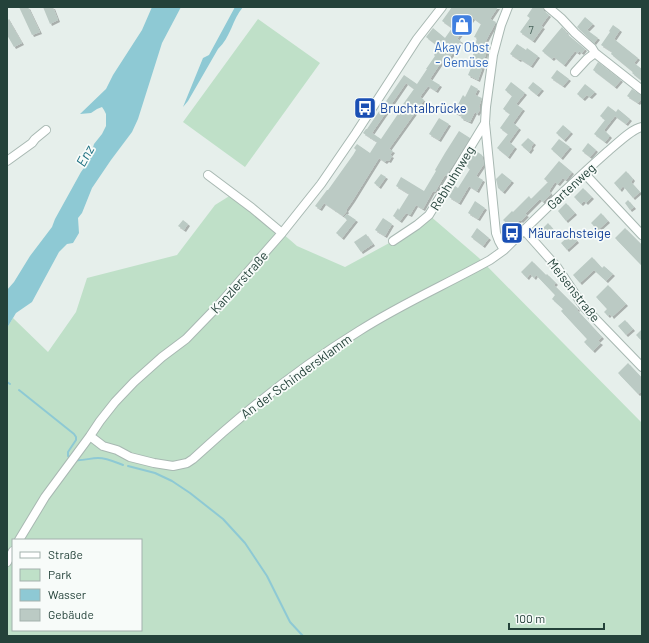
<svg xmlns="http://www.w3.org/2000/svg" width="649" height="643" font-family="Barlow,sans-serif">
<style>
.green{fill:#bfe0c8;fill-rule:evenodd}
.water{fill:#8ec9d4}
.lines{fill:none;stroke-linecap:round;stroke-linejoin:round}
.stream{stroke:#8ec9d4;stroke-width:2}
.building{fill:#bbcac4;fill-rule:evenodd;filter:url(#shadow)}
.minor-casing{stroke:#a8b8b2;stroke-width:10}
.minor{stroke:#fff;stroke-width:8}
.labels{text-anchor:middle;stroke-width:3.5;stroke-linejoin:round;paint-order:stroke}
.number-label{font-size:11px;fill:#4a645c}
.shop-label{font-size:13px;fill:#366cbe;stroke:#f7fbf9}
.transit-label{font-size:13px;fill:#164399;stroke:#f7fbf9;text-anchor:start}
.street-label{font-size:13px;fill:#24423a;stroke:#f7fbf9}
.water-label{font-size:14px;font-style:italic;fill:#1c6f80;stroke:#f7fbf9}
</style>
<defs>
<filter id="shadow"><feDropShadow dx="2" dy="2" stdDeviation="0" flood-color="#0004"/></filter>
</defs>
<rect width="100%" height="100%" fill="#e6efeb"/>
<path class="green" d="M258,19l62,44 -75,104 -62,-45z
M231,195l51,38 15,13 48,21 48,-26 36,-26 50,43 163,165v213h-635v-308l6,-10 35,34 28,-40 11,-34 90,-23 38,-50zM13,540h128v90h-128z"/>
<path class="water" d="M152,7h29l-19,36 -24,76 -6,13 -21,28 -19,28 -10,25 -4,5 1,15 -6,10 -6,1 -8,8 -27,50 -16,11 -9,15v-38l7,-8 16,-26 22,-29 3,-8 26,-47 8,-11 5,-17 8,-10 4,-8v-12l-2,-4 -2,-3 -5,2 -6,4 -11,1 26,-25 7,-14 29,-45z
M235,7h8c-11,13 -12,30 -25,42l-30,52 -5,6 20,-49 6,-3z"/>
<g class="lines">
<path class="stream" d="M7,382l3,2
M19,390l55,44 2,3v3l-8,12v4l2,1
M75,460c8,1 15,-2 23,-2 9,0 17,4 25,7
M128,466l27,7 17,8 18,12 33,26 22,24 22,33 23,46 13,14"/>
</g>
<path class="building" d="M19,7h9l12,25 -8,3z
M43,7h10l5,13 -8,4z
M452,7h46l-8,12 6,3 -14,26 5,1 -5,20 -4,11 -10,-5 7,-16h-3l5,-21 -3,-1 7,-13 -8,-6 -8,12 -1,-1 -7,10 4,2 -15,22 -4,-2 -12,18 10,6 -4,6 -8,-5 -8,11 4,3 -35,49 4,2 -3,4 2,1 -3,5 -2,-1 -2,2 -6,-4 -26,42 -7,10 1,1 -4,5 -19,-13 -4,6 -5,-3 12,-16h1l25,-35 3,-5 -2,-2 3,-4 13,9 7,-11 -14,-9 3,-4h1l37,-54 13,9 10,-15h-1l9,-13 -1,-1 5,-8 -13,-10 7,-9 12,10 7,-10 -10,-7zM406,83l8,6 -13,18 1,1 -21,31 -9,-6z
M533,7h10l1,4 5,4 -8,11 2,1 -10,14 -13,-9 10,-14 -3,-2z
M7,17l15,26 -8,4 -7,-12z
M585,17l8,7 -6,6 11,8 -4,5 -17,-16z
M613,25l7,5 -6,9 24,19 -4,5 8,6v12l-10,-8 1,-1 -22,-18 1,-2 -11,-7 9,-13 -1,-1z
M562,27l5,6v1l18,15 -3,4 -3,-2 -1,2 -3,-2 -11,14 -10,-8 -2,2 -10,-8z
M517,44l9,6 1,-2 11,8 -7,10 -11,-7 -1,1 -9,-6z
M598,62l23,18 -6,7 -22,-17z
M557,70l12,9 -6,7 -12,-8z
M511,82l14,11 -9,11 7,5 -10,14 6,5 -10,14 6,5 -7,10 -11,-9 11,-14 -8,-6 10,-14 -7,-5 9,-13 -7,-6z
M533,82l9,7 -5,6 -9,-7z
M585,84l10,8 -5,5 -3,-2 -4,4 -6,-5z
M471,85l7,4 -3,6 7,3 -3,9 1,1v2l-3,4 -2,-2 -5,10 -9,-4 1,-2 -8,-4 9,-17 2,2z
M632,89l7,5 3,1v3l-4,5 -11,-7z
M608,106l8,6 2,-3 12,10 -4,5 -11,-8 -11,14 6,6 -5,6 -11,-8 11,-14 -5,-4z
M439,118l10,6 -10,16 -10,-6z
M563,125l8,7 -7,8 -8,-7z
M459,131l11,7 -24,38 -1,-1 -10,17 -2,-1 -10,18 -7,-4 -6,10 -4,-2 -6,8 -7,-5 5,-8 1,2 10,-16 -13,-8 5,-9 23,14 12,-20 -1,-1 10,-17z
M528,138l6,5 -3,4 1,1 -3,4 -8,-7z
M559,139l11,8 -9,11 -10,-9z
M588,143l8,7 -6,7 -8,-6z
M476,151l6,4 2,9 -8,12 7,4 -6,11 -8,-5 -10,17 -10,-6 6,-11 3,2 12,-19 -4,-3z
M559,161l13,11 -6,8 -3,-2 -5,6 -3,-2 -6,9 2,3 -8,8 -3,-3 -15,15 2,1 -6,6 -1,-1 -8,8 -9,-8 9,-9 1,1 16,-16 2,3 17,-17 -4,-3z
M626,171l7,8 -2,3 9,10 -7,6 -10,-12 -3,4 -6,-7z
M502,173l10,8 -9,11 -5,-4 -2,-9z
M381,174l5,3 -7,10 -5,-4z
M583,188l9,9 -6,6 -2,-2 -3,3 -7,-7z
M628,200l6,7 -4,3 -5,-7z
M475,201l10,7 -7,11 -10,-6z
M566,203l9,10 -9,8 -8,-10z
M601,213l7,8 -10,9 -7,-7z
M347,214l9,6 -14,18 -6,-5 11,-13 -3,-3z
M383,218l9,6 -7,12 -10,-6z
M183,220l5,4 -4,6 -6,-4z
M548,223l6,7 -7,6 -6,-6z
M477,228l12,10 -6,8 -12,-9z
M625,228l17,17v21l-27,-28z
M366,234l7,10 -12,8 -7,-10z
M571,234l6,7 -10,9 -6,-7z
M592,257l10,11 2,-2 9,8 -7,7 -12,-11 -14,13 -7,-8z
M532,261l14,14 1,-1 9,9 -2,2 24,24 -1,1 25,27 -4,4 3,2 -8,8 -9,-9 3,-3 -26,-28 2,-2 -11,-10 3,-4 -19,-20 -2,3 -4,-4 -3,4 -6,-6z
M608,285l18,19 -14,13 -2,-3 -2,2 -4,-4 3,-3 -11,-12z
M625,320l8,9 -7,6 -8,-9z
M642,329v12l-6,-6z
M628,363l14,15v13l-4,3 -20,-21z"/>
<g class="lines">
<g class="minor-casing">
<path id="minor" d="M548,7l13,11 14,15 17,15 3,5 47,37
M575,72l12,-13 8,-6
M7,161l25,-18 3,-4 11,-9
M584,173l58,62
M208,175l44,33 30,25
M524,230l33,37 27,40 58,60
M393,241l24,-16 12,-10 56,-92
M504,250l-5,-9 -3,-8 -11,-110 1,-16 7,-52 8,-30 7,-18
M90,436l13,10 14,4 13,7 24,6 19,3 14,-3 6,-4c51,-47 106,-91 166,-128 42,-27 88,-47 131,-71l14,-10c34,-34 68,-67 103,-98 9,-7 24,-23 35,-25
M19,540l26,-43 45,-61 10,-15 15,-19 19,-20 28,-25 24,-18 31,-32 65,-74 39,-49 35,-51 61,-94 25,-32
M7,562l6,-11"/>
</g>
<use href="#minor" class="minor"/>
</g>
<defs>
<g id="shop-square" transform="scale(1.15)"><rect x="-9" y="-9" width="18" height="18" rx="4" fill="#3f7fe0" stroke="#f7fbf9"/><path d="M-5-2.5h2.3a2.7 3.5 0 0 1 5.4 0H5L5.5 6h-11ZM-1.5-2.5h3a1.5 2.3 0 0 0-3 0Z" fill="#fff"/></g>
<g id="bus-square" transform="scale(1.15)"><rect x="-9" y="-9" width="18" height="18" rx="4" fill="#1a4fb4" stroke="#f7fbf9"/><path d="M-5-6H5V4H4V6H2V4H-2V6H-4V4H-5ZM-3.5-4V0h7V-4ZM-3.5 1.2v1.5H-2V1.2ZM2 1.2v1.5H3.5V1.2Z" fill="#fff"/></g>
</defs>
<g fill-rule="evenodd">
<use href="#shop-square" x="462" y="25"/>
<use href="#bus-square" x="365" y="108"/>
<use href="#bus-square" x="512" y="233"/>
</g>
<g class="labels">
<g class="number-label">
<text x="531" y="34">7</text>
</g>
<g class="shop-label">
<text x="462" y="52">Akay Obst<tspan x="462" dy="15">- Gemüse</tspan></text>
</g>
<g class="transit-label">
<text x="380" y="113">Bruchtalbrücke</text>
<text x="528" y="238">Mäurachsteige</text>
</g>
<g class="street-label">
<text transform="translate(452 178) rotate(-59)" y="5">Rebhuhnweg</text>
<text transform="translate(571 186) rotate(-43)" y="5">Gartenweg</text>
<text transform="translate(239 282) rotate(-48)" y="5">Kanzlerstraße</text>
<text transform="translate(574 290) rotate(52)" y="5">Meisenstraße</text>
<text transform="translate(296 376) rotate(-36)" y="5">An der Schindersklamm</text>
</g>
<g class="water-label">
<text transform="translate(85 156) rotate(-61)" y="5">Enz</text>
</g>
</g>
<rect width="649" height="643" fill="none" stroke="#24423a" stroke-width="16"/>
<rect x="12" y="539" width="130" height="92" fill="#f7fbf9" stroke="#a3b1ad"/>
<rect x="20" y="552" width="20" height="6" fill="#ffffff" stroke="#a3b1ad"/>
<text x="48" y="559" font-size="12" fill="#24423a">Straße</text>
<rect x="20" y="569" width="20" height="12" fill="#bfe0c8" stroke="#a3b1ad"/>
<text x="48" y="579" font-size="12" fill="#24423a">Park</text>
<rect x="20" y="589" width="20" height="12" fill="#8ec9d4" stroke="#a3b1ad"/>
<text x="48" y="599" font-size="12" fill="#24423a">Wasser</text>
<rect x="20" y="609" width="20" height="12" fill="#bbcac4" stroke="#a3b1ad"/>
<text x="48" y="619" font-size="12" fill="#24423a">Gebäude</text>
<path d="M509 623v6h95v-6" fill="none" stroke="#24423a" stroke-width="2"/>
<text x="515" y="623" font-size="12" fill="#24423a" stroke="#f7fbf9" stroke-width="3" paint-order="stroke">100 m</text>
</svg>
